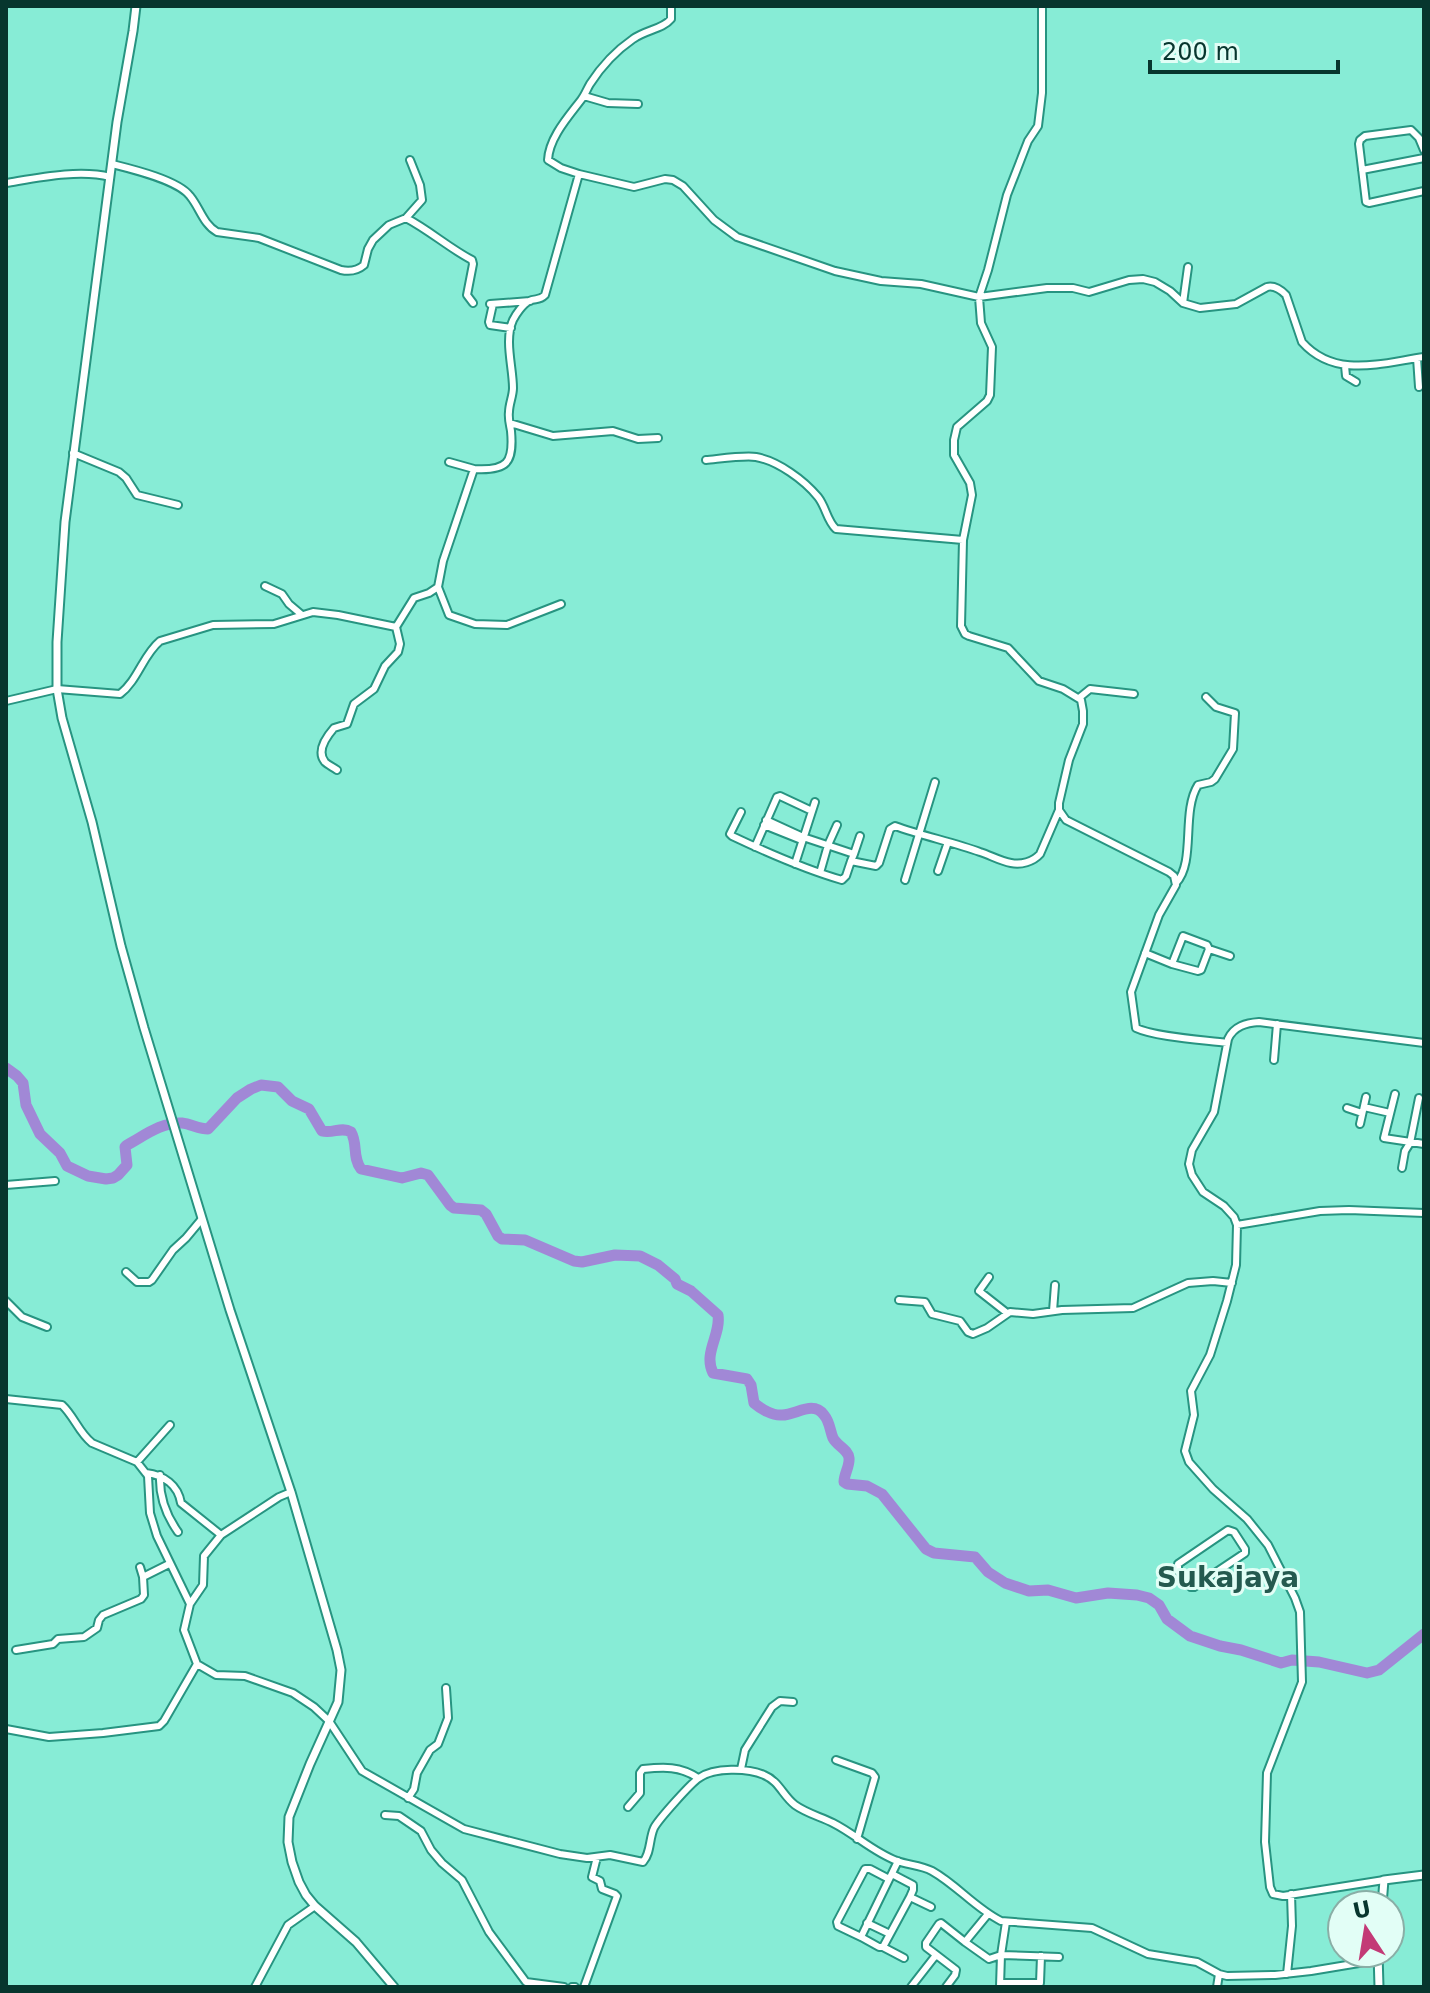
<svg xmlns="http://www.w3.org/2000/svg" width="1430" height="1993" font-family="'DejaVu Sans',sans-serif">
<style>
.lines{fill:none;stroke-linecap:round;stroke-linejoin:round}
.river{stroke:#a188d6;stroke-width:11}
.minor-casing{stroke:#279481;stroke-width:10}
.tertiary-casing{stroke:#279481;stroke-width:11}
.minor{stroke:#fff;stroke-width:6}
.tertiary{stroke:#fff;stroke-width:7}
.labels{text-anchor:middle;stroke-width:6;stroke-linejoin:round;paint-order:stroke}
.quarter-label{font-size:28px;font-weight:bold;fill:#245a4f;stroke:#e2fef6}
</style>
<rect width="100%" height="100%" fill="#87ecd6"/>
<g class="lines">
<path class="river" d="M6,1068l11,8 6,7 3,22 14,29 20,19 7,13 21,10 18,3 7,-1 5,-3 9,-10 -2,-18 2,-2c17,-9 34,-23 55,-22 9,1 17,6 26,6l29,-31 14,-9 10,-4 17,2 14,14 17,8 13,22c11,3 19,-5 29,1 7,12 1,25 10,37l41,9 19,-5 7,2 22,30 4,3 27,2 5,4 12,22 4,3 23,1 49,21 8,1 33,-7 25,1 18,9 17,14 2,5 14,7 27,24c3,20 -15,38 -5,58l34,6 4,6 3,18c7,6 19,13 28,12 14,0 31,-15 42,0 6,7 6,16 9,23 4,8 15,11 16,20 1,8 -5,16 -5,24l3,2 20,2 15,8 44,55 8,4 41,4 13,15 17,11 24,8 19,-1 28,8 32,-5 29,2 12,3 10,7 8,14 23,17 30,10 21,4 40,13 11,-3 27,2 48,11 12,-3 45,-36"/>
<g class="minor-casing">
<path id="minor" d="M1042,6v87l-4,33 -10,15 -21,54 -19,75 -9,27 2,26 11,24 -2,48 -3,6 -30,26 -3,13v15l16,28 2,12 -9,45 -2,86 4,8 4,2 39,12 31,33 24,8 18,11 2,11v13l-14,36 -10,43v7l7,10 103,52 5,4 2,9 -17,30 -28,77 5,36c19,9 69,12 91,15
M584,96l24,7 30,1
M1424,150l-5,-12 -8,-8 -46,6 -5,4 -1,4 7,58 3,1 55,-12
M112,164c20,5 66,16 78,32 10,12 13,28 27,36l42,6 82,32c9,2 16,1 23,-5l4,-16 5,-9 16,-15 17,-7 16,-18 -2,-15 -10,-25
M1362,170l62,-12
M579,174l55,13 31,-8 8,1 10,6 31,34 23,17 98,34 46,10 40,3 58,13 68,-9h26l16,4 40,-12 14,-1 12,3 15,9 13,12 17,5 36,-4 31,-17c8,-2 14,3 19,8l16,47c33,37 79,21 122,15
M6,183c31,-5 73,-14 104,-6
M406,218c23,12 43,30 66,42l1,4 -6,31 6,8
M1183,303l5,-36
M490,304l40,-3
M493,304l-4,18 1,3 21,3
M1417,358l2,29
M1345,366l1,10 10,6
M510,423l43,13 60,-5 25,8 20,-1
M73,453l46,19 7,6 11,17 41,10
M706,460c12,-1 39,-5 50,-3 22,4 48,23 62,40 8,10 9,24 18,32l127,11
M449,462l25,7
M265,586l17,8 7,10 13,11
M438,587l11,28 26,9 32,1 54,-21
M396,627l18,-29 15,-5 9,-6 5,-26 31,-92c33,2 40,-6 37,-38 -1,-6 -3,-13 -2,-19 0,-8 4,-16 4,-24 0,-21 -9,-48 0,-68 3,-6 10,-16 16,-19 7,-3 10,0 16,-6l34,-121 -18,-6 -13,-8c1,-22 20,-43 33,-60 4,-5 6,-11 9,-16 11,-17 27,-34 43,-45 12,-9 30,-10 38,-20v-13
M1079,698l11,-9 44,5
M6,701l51,-12 63,5c18,-14 23,-39 40,-53l53,-16 61,-1 39,-12 25,3 58,12 4,17 -2,8 -13,14 -11,23 -20,15 -7,20 -13,4c-7,8 -18,23 -9,34 3,3 8,5 12,8
M741,812l-11,22 2,2c36,17 72,33 110,44l4,-4 5,-15
M766,820l37,17 51,17 -3,7 25,5 3,-3 11,-34 5,-3c28,10 57,16 85,26 10,3 20,9 31,11 10,2 22,-1 29,-9l19,-44
M764,825l35,14
M755,847l22,-50 3,-1 32,15
M854,854l6,-18
M795,864l20,-62
M938,871l10,-29
M820,873l8,-28 9,-20
M905,880l30,-98
M1176,883c20,-21 5,-71 22,-98l13,-3 4,-3 18,-30 2,-36 -19,-6 -10,-10
M1145,953l27,11 26,7 3,-1 8,-21 21,7
M1172,964l11,-28 24,9 2,4
M1274,1060l3,-36
M1395,1094l-11,44 40,6
M1364,1107l26,6
M1347,1108l15,5
M1360,1124l6,-27
M1402,1168l3,-17 5,-8 9,-45
M6,1185l49,-4
M1237,1225l83,-14 29,-1 75,3
M126,1272l11,10h12l3,-2 21,-30 13,-12 15,-18
M989,1277l-10,14 28,22
M899,1300l26,2 7,12 28,7 8,11 5,2 14,-6 23,-16 23,2 29,-4 71,-2 55,-25 25,-2 19,2
M6,1301l16,16 25,10
M1053,1311l2,-26
M6,1399l56,6c12,11 17,28 30,38l45,19 11,14 2,37 7,23 33,68 -6,26 13,34 19,11 29,1 48,17 21,14 15,14 33,50 102,58 96,25 27,4 23,-3 33,7c8,-9 6,-23 11,-34 4,-8 37,-45 45,-50 15,-11 49,-10 65,-3 15,6 19,21 31,30 11,8 26,12 38,18 22,11 40,29 64,38 11,4 24,4 35,10 25,14 43,37 69,50l91,7 56,26 49,8 22,12 8,2 48,-1 36,-4 66,-11
M137,1462l33,-37
M146,1473c18,2 32,12 35,30l40,32
M160,1475c-1,21 6,40 18,57
M1228,1530l6,2 11,17v4l-51,34h-3l-13,-16v-7z
M140,1567l3,10 26,-13
M190,1604l13,-19 1,-29 17,-21 58,-38 12,-5
M16,1650l37,-6 5,-5 26,-2 13,-9 2,-8 4,-5 38,-16 3,-4 -1,-18
M6,1729l43,8 54,-4 56,-7 5,-5 33,-57
M836,1760l36,13 3,4 -18,62
M741,1769l4,-19 27,-43 8,-6 13,1
M408,1798l6,-9 3,-16 13,-23 8,-6 10,-26 -2,-30
M628,1807l12,-14v-20l3,-4c21,-2 37,-3 55,9
M385,1815l14,1 22,15 10,19 11,13 20,17 27,52 37,50 38,5
M889,1879l-19,-10h-5l-28,53 1,4 23,11 37,-76
M1384,1880l-101,16 -10,-2 -3,-7 -5,-45 2,-69 35,-91 -2,-70 -5,-14 -27,-53 -21,-26 -34,-30 -24,-27 -4,-11 9,-36 -3,-24 19,-36 17,-54 9,-36 1,-40 -3,-8 -10,-11 -21,-14 -11,-17 -3,-11 3,-14 22,-38 14,-73c6,-13 18,-16 31,-17l165,21
M910,1897l21,10
M867,1923l23,11
M861,1937l18,10h4l27,-50 3,-7v-5l-21,-11
M965,1942l24,17 12,-4 58,2
M883,1947l21,11
M1287,1974l5,-48 -1,-32
M1001,1983h39l1,-27
M1000,1986l1,-31 5,-33
M255,1987l33,-62 27,-19
M572,1987h3
M584,1987l33,-91 -2,-2 -13,-5 -2,-8 -8,-4 5,-20
M911,1987l25,-32
M946,1987l9,-12 1,-5 -30,-23v-4l13,-19 2,-1 24,19 23,-28
M1217,1987l2,-13"/>
</g>
<g class="tertiary-casing">
<path id="tertiary" d="M136,6l-3,25 -16,91 -52,400 -8,120v47l5,29 30,104 29,124 23,82 86,282 61,182 46,158 4,20 -3,32 -28,62 -21,53 -1,25 4,20 7,20 7,13 9,11 41,36 38,45
M1382,1905l2,-25 40,-5
M1378,1953l1,34"/>
</g>
<use href="#minor" class="minor"/>
<use href="#tertiary" class="tertiary"/>
</g>
<g class="labels">
<g class="quarter-label">
<text x="1228" y="1587">Sukajaya</text>
</g>
</g>
<rect width="1430" height="1993" fill="none" stroke="#07362e" stroke-width="16"/>
<g transform="translate(1366 1929) rotate(348)"><circle r="38" fill="#e2fef6" stroke="#8aaea6" stroke-width="2"/>
<path d="M0-6L14 30L0 20L-14 30Z" fill="#c33a76"/>
<text y="-12" font-size="22" font-weight="bold" text-anchor="middle" fill="#07362e">U</text>
</g>
<path d="M1150 60v12h188v-12" fill="none" stroke="#07362e" stroke-width="4"/>
<text x="1162" y="60" font-size="24" fill="#07362e" stroke="#e2fef6" stroke-width="6" paint-order="stroke">200 m</text>
</svg>
